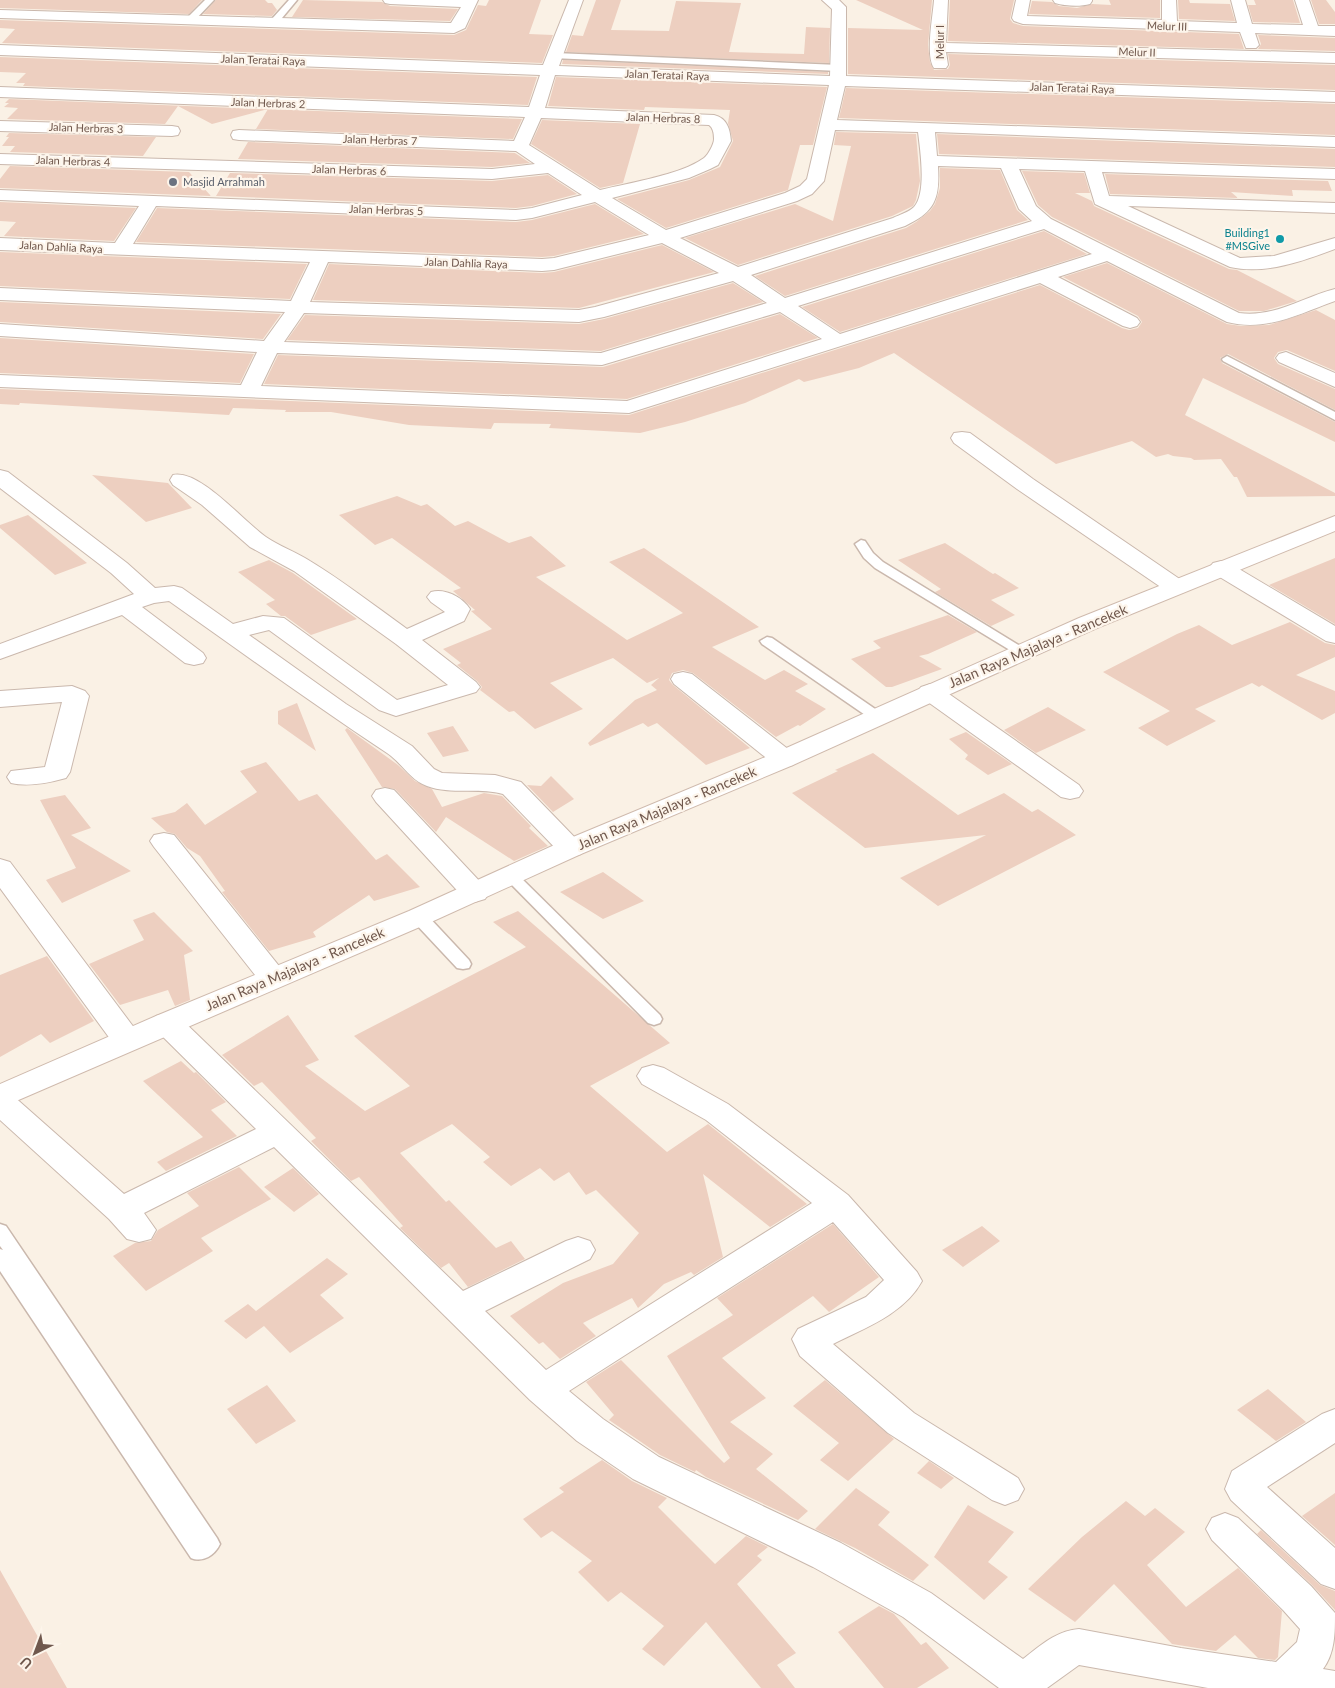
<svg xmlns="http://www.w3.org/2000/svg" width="1335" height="1688" font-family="Lato,sans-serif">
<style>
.building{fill:#edcfc0}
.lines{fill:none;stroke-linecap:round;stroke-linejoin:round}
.service-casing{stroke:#cab8ad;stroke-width:3}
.minor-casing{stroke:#cab8ad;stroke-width:2}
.secondary-casing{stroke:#cfbaad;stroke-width:2}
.service{fill:#fff;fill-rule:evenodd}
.minor{fill:#fff;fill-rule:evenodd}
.secondary{fill:#fff;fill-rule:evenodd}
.worship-dot{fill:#6b7280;stroke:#fdf5eb;stroke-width:2}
.culture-dot{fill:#0f9aa8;stroke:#fdf5eb;stroke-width:2}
.labels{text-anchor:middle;stroke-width:4.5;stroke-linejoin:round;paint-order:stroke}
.far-street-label{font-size:11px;fill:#70584d;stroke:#fdf5eb}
.far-worship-label{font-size:11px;fill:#5b616d;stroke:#fdf5eb;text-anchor:start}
.far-culture-label{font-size:11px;fill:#0d838f;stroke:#fdf5eb;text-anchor:end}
.street-label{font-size:14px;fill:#70584d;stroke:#fdf5eb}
</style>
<rect width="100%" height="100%" fill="#faf1e5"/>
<path class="building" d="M0,0h202l-13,14 -189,-6z
M216,0h49l3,3h4l5,7 -5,6 -69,-2z
M303,0l79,2 8,4 68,3 -8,12 -158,-4z
M489,0h52l-12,34 24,1 -11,28 -540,-20 13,-14 -15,-1v-8l454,15 12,-5 12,-25 8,1z
M596,0h25l-10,30 58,1 7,-30 65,2 -12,49 75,2 2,-27 24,1 -1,35 -263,-11 6,-17 11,1z
M856,0h76l-4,45 2,17 4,8 14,-1 2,-4 -2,-11 387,11v25l-487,-16v-46l75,2z
M950,0h64l-4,19 3,4 10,3 216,8 5,15 -296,-8z
M1109,0h51v18l-131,-4 3,-13 20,1 7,4 18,2 15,-4 19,1z
M1178,0h11l1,3 40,1 5,17 -56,-2z
M1254,0h39l7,23 -47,-1 -5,-17h8z
M1311,0h15l9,12v12h-16z
M1258,35l77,3v13l-77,-2 3,-5z
M0,57l537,20 -9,28 -505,-19 2,-3h-9l10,-10 -26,-1z
M563,60l265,12v2l-266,-10z
M556,77l271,10 -14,58h-13l-12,45 -122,38 -49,-29 72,-19 31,-13 13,-26 -5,-18 2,-13 -85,-3 -1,3 -96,-4z
M846,88l489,16v31l-496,-17z
M9,99l513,20 -9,20 -257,-10 12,-20 -56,15 -34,-18 -13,18 -158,-5 11,-11 -14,-1 5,-4h-4z
M542,120l98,4 -17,59 -23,5 -69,-44z
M836,132l80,2 4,47 -4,19 -3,6 -21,10 -154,49 -53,-27 110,-34 38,17 18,-75 -17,-1z
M9,133l147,4 -13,19 -133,-4 5,-6h-13l7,-9h-3z
M937,134l398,15v18l-396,-13z
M248,142l267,11 15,10 -38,4 -254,-8z
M10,166l179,6 22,24 -211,-8v-9z
M940,168l60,2 17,40 11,10 -243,76 -30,-20 151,-48 10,-6 14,-11 5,-7 5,-16z
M1022,171l62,2 6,20h-15l17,8 2,5 135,63 8,1 60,31 -33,10h-25l-187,-94 -14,-12z
M230,173l262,8 56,-6 29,19 -45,12 -16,2 -300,-12z
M1105,174l223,7 4,10 -40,-1 1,6 -62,-4 7,6 -128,-4z
M0,202l136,6 -22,33 -110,-5 12,-14 -16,-1z
M595,204l49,30 -90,22 -12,1 -406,-15 21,-34 359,14 16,-2z
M1044,231l43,23 -247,78 -38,-25z
M662,245l52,27 -135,36 -266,-8 16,-36 213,9 12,-1z
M0,252l307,12 -17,35 -290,-13z
M1107,263l120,61 14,2 28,-1 47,-15 19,10v51l-48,-21 -9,2 -4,6 4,6 57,25v21l-107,-56 -8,4 2,5 113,59v20l-132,-64 -18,37 150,78v3l-88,1 -10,-20h-3l-13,-18 -27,1 -3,-2 -18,-2 -5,-2 -12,3 -24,-16 -76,23 -162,-111 -35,15 -55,14 -5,-3 -54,24 -60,19 -45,11 -91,-5 2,-4 -57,-1 -3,6 -82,-4 -78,-13h-46l1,-2 -53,-2 -4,7 -209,-12 -1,2 -19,-1v-15l629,26 411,-130 82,43 7,2 9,-2 4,-6 -4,-6 -75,-39z
M733,283l30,19 -162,49 -314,-11 18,-25 274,9 25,-5z
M0,302l281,12 -18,25 -263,-17z
M780,314l38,24 -191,61 -363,-15 14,-29 325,12z
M0,338l254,16 -14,29 -240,-10z
M92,475l76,8 24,25 -46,14z
M397,496l24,10 6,-2 28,22 13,-5 41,22 22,-7 35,30 -30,11 91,63 56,-27 -74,-51 35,-14 115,79 -47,20 53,33 19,-10 24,14 -13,7 31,18 -26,17 -2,-1 -22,12 -83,-64 -10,-3 -11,3 -3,7 4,5 77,63 -44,17 -49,-42 -9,4 -5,-4 -53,23 -2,-3 47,-43 22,-10 -6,-5 8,-7 -12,5 -34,-25 -63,25 33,26 -48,20 -21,-18 -5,1 -29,-22 2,-3 -5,-6 -20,-16 4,-2 -18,-14 49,-20 -21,-18 4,-1 -22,-19 8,-3 -69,-50 -17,7 -36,-30z
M28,515l59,48 -32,12 -55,-47v-3z
M945,543l48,31 2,-1 24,15 -28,12 24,15 -24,11 -56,-34 6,-3 -43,-29z
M1335,558v66l-66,-39z
M269,560l24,13 64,46 -46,16 -26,-19h-4l-15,-12 9,-4 -37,-28z
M948,615l29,17 -49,22 -9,2 23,13 -50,18h-6l-35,-28 30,-11 -8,-7z
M1290,622l35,21 10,2v12l-39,18 39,16v22l-13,7 -60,-35 -3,2 -7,-4 -57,26 21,12 -49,25 -29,-18 32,-17 -67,-39 74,-38 22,-9 33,20z
M297,703l19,48 -38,-27v-13z
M1048,707l38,23 -50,23 -32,-23z
M453,726l16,25 -26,6 -16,-24z
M347,728l51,37 17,16 17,8 10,18 42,-14 18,3 29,30 -2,2 19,18 -34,15 -68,-44 -10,15 -41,-43 -13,-2 -37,-57z
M966,732l46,32 -24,11 -23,-16 3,-4 -19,-16z
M873,753l85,62 46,-22 28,19 6,-3 38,26 -138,71 -38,-28 86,-43 -121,13 -73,-55 46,-22 -3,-1z
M266,762l33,39 18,-7 59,66 11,-6 33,33 -46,14 -5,-6 -56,37 3,5 -47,14 -47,-59 3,-1 -25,-35 -13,-8 -12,-14 -8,-2 -16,-14 24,-6 12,-9 18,22 52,-33 -17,-21z
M551,776l23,23 -21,13 -26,-27 14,1z
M65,795l26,33 -20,7 60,36 -69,32 -16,-23 30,-12 -36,-68z
M603,872l41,29 -41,18 -43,-27z
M518,911l152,132 -80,43 77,66 41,-28 99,80 -37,23 -67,-53 20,83 -29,18 -3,-3 -27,12 -26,24 -6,-10 -49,25 13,13 -36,23 -17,-17 -4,2 -29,-28 53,-33 50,-19 26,-31 -43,-43 -10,5 -17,-23 -15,9 -14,-13 -29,18 -28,-24 7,-5 -38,-33 -52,29 46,49 3,-2 47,48 15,-7 14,18 -57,28 -19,-24 -8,5 -41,-40 3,-2 -44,-49 -8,4 -40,-40 5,-3 -54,-56 -8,4 -32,-31 66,-40 31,45 -14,6 60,45 45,-25 -56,-50 172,-89 -33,-25z
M154,912l39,39 -9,4 6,45 -15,6 -7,-16 -48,15 -31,-41 55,-24 -11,-20z
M47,956l47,65 -44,22 -9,-9 -41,23v-82z
M181,1061l13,12 2,-1 30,30 -15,8 26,26 -71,35 -9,-9 46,-25 -60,-56z
M239,1167l32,32 -70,39 12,13 -67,40 -33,-35 22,-13 16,-2 7,-11 41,-24 -12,-13z
M293,1168l26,26 -25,18 -30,-25z
M833,1224l46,53 -50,35 -16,-16 -91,62 44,40 -36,24 43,32 -17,15 52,42 -10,9 -92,-43 -10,-7 -1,2 -35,-17 -51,-35 5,-5 -28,-33 35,-22 103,103 6,-5 -63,-102 66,-41 -16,-17z
M982,1226l18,15 -37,26 -21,-17z
M327,1258l21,16 -28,21 24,23 -54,35 -26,-27 -18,13 -22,-18 24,-17 8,7z
M825,1380l69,59 -46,42 -28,-21 19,-17 -46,-37z
M267,1385l29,36 -40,23 -29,-35z
M1268,1389l38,33 -30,19 -39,-31z
M602,1460l30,21 35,17 -9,9 57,57 31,-28 22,11 -11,9 5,4 -25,24 59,69 -19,12 18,23h-34l-55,-66 -42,44 -22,-17 22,-23 -43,-34 -13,10 -30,-30 14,-11 -40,-30 -11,7 -18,-19 41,-27 -5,-4z
M929,1461l25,17 -13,11 -24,-16z
M856,1488l34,24 -12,13 51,40 -16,16 -58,-33 -40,-19z
M1335,1493v52l-33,-29z
M1126,1501l19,15 10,-8 30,24 -38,33 39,42 52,-39 44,43 -4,46 -3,3 -17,-2 -23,-23 -19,16 -44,-7 -58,-60 -39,38 -47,-33 54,-52z
M968,1505l46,27 -26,30 20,15 -24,23 -50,-43z
M1261,1530l59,55 15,6v19l-23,-25 -55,-51z
M0,1570l67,118h-67z
M879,1606l15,8 27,31 5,-3 23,26 -32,20h-33l-46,-56z"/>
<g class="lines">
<g class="service-casing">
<path id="service" d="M205,0h9l-20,21h-6v-4z
M289,0h8l-20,24h-6v-4z
M555,53l284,12 4,3 -4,3 -287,-13 -1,-2z
M1227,356l108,56v8l-112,-59 -1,-2z
M861,540l4,1 8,12 10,9 147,90 -2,3h-10l-143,-87 -11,-10 -9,-14z
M767,637l5,1 109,75 2,3 -2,3h-10l-109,-75 -2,-3z
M511,871l5,2 144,142 2,4 -2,4 -6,2 -6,-2 -142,-144 -3,-3 3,-3z
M419,912l6,1 44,47 2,4 -2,4 -6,1 -6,-1 -44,-47 -2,-4 2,-4z
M0,1224l6,2 211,312 3,6c-5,11 -17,19 -29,14l-191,-287v-22l3,1 -3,-4z"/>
</g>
<g class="minor-casing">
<path id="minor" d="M383,0h95l-13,28 -11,5 -454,-15v-8l451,13 10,-16 -71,-3 -5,-1z
M569,0h14l-24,66 271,10 2,-67 -10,-9h17l7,7v69l489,16v10l-490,-16 -8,34 498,17v10l-400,-15 2,24 398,13v10l-233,-7 7,24 226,7v10l-207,-7 112,52 34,-2 61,-18v11c-32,12 -70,26 -105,18l-135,-63 -10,-33 -66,-2 17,37 15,13 188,94c35,5 64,-16 96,-24v12c-36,13 -69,31 -108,21l-120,-61 -49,16 79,41 3,4 -3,4 -7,2 -7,-2 -83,-43 -411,130 -629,-26v-12l241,10 16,-33 -257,-16v-12l264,17 21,-29 -285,-12v-12l291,13 19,-39 -310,-12v-12l115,5 24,-37 -139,-6v-10l516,20 16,-2 50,-13 -34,-22 -56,6 -492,-15v-10l492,15 43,-5 -19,-13 -277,-11 -6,-1 -2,-4 2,-4 6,-1 275,11 11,-24 -525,-20v-10l529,20 11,-32 -540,-20v-10l543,20zM555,75l274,10 -22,94 -7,7 -15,7 -119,37 -54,-32 77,-20 21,-9 8,-4 13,-24c-1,-12 -4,-23 -17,-26l-169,-7zM541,118l168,7c4,3 5,8 5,14 0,5 -6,16 -10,19 -23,17 -76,25 -104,32l-71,-45zM835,130l83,2c2,17 9,61 -4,75 -5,5 -15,8 -21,11l-155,49 -58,-29 117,-37 15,-7 12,-13zM938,166l63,2 18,41 13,12 -247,77 -34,-23 154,-49c30,-14 35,-27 33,-60zM595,202l54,33 -95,23 -12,1 -409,-15 23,-38 360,14 16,-2zM1044,229l48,25 -252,80 -42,-28zM662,243l57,30 -124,34 -16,3 -269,-8 18,-40 214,9 12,-1zM733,281l34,22 -166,50 -317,-11 20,-29 275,9 25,-5zM780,312l42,27 -195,62 -366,-15 16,-33 325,12z
M934,0h14l-2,43 389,10v10l-389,-11 2,13 -2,3h-12c-9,-13 -1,-52 0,-68z
M1016,0h14l-3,16 135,4v-20h14l1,21 60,2 -6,-23h14l7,24 51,1 -8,-25h14l9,26h17v10l-80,-3 4,12 -3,3h-10l-6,-16 -217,-8 -9,-3 -2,-3z
M1053,0h39v1l-2,3c-10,3 -25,2 -35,-1z
M0,121l172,5 6,1 2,4 -2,4 -6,1 -172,-5z
M1286,352l49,21v14l-56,-25 -3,-4 3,-4z
M962,432l8,1 63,46 151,103 4,5 -4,5 -8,2 -8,-2 -151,-103 -63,-46 -3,-5 3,-5z
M0,470l8,2 119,91 28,25 19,-2 8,2 51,36 30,-8 21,2 113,82 51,-15 -52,-41 -102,-73 -44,-24 -48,-42 -29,-20 -3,-5 3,-5c27,-6 71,47 93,62 13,9 30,15 44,24 33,20 65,45 97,68l38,-17 -14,-10 -4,-5 4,-5c14,-4 31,5 39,17l-6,12 -42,19 54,42 4,5 -4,5 -80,24 -17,-6 -110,-80 -20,5 97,69 66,42 22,23 8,4 53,2 26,7 64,66 -4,6 -10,3 -10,-3 -58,-60c-24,-7 -52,1 -76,-8 -17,-6 -25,-23 -40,-33 -74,-49 -146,-101 -218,-152l-15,2 -12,4 61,46 3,5 -3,5 -9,2 -9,-2 -63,-48 -122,44v-15l134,-50 -23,-21 -111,-85z
M1221,561l8,2 106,63v17l-9,-2 -113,-68 -4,-5 4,-5z
M683,672l9,2 101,79 4,6 -4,6 -9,2 -9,-2 -101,-81 -3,-5 3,-5z
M930,684l9,3 140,98 4,6 -4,6 -9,2 -9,-2 -140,-100 -4,-5 4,-5z
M72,686l13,5 4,5 -19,76 -4,6c-18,5 -37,9 -55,5l-4,-6 4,-6 34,-4 17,-65 -62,5v-16z
M385,788l9,2 91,97 4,6 -4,6 -10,3 -10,-3 -89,-97 -4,-6 4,-6z
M164,833l10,2 109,136 5,7 -5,7 -10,3 -10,-3 -109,-138 -4,-6 4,-6z
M0,859l10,3 128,171 4,7 -4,7 -11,3 -11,-3 -116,-159z
M167,1013l11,3 285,275 103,-50 12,-4 12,4 5,9 -5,9 -105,52 61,59 266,-167 -106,-83 -64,-36 -5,-8 5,-8 11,-3 11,3 64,36 120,91 69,77 5,9c-18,33 -57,47 -89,63l81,69 104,65 6,11 -6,11 -13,5 -13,-5 -104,-67 -88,-77 -8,-17 6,-10 68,-32 18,-17 -51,-58 -264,169 34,28 56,38 182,86 90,50 92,66c18,-14 33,-28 56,-30l102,19 95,14 21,-20 3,-13 -17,-19 -71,-70 -6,-11 6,-11 13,-5 13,5 73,68 24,27c0,20 0,40 -12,56l12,2v17h-127l-129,-23 -32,23h-48l-96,-71 -90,-50 -180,-88 -56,-38 -47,-41 -256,-253 -130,66 12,17 -5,9 -12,3 -12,-3 -18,-20 -109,-99v-29l11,3 113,100 132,-65 -100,-99 -4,-7 4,-7z
M1335,1409v34l-68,44 68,61v41l-14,-5 -90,-84 -6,-11 7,-18 90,-57z"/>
</g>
<g class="secondary-casing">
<path id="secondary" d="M1335,516v15l-238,97 -304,137 -212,89 -152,69 -429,185v-24l156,-68 253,-105 152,-69 214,-89 304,-135z"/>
</g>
<use href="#service" class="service"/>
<use href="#minor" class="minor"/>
<use href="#secondary" class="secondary"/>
</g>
<circle class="worship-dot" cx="173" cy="182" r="5"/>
<circle class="culture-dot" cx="1280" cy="239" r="5"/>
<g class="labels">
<g class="far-street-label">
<text transform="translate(1167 26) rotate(2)" y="4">Melur III</text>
<text transform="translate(940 42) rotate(-90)" y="4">Melur I</text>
<text transform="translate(1137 52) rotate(2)" y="4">Melur II</text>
<text transform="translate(263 60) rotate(2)" y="4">Jalan Teratai Raya</text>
<text transform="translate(667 75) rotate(2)" y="4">Jalan Teratai Raya</text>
<text transform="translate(1072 88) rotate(2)" y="4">Jalan Teratai Raya</text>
<text transform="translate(268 103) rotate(2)" y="4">Jalan Herbras 2</text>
<text transform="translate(663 118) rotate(2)" y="4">Jalan Herbras 8</text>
<text transform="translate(86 128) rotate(2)" y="4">Jalan Herbras 3</text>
<text transform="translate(380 140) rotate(2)" y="4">Jalan Herbras 7</text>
<text transform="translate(73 161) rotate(2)" y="4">Jalan Herbras 4</text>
<text transform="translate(349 170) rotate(2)" y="4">Jalan Herbras 6</text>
<text transform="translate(386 210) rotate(2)" y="4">Jalan Herbras 5</text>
<text transform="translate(61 247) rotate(3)" y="4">Jalan Dahlia Raya</text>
<text transform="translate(466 263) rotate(2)" y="4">Jalan Dahlia Raya</text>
</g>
<g class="far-worship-label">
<text x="183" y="186">Masjid Arrahmah</text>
</g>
<g class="far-culture-label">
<text x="1270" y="237">Building1<tspan x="1270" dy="13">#MSGive</tspan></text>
</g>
<g class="street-label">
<text transform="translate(1038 646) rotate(-23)" y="5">Jalan Raya Majalaya - Rancekek</text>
<text transform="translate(667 808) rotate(-23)" y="5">Jalan Raya Majalaya - Rancekek</text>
<text transform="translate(295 969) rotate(-23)" y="5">Jalan Raya Majalaya - Rancekek</text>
</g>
</g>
<g transform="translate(35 1653) rotate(222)" stroke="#fdf5eb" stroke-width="4" paint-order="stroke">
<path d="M0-4L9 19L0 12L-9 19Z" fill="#70584d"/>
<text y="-8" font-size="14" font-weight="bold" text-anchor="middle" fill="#70584d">U</text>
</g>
</svg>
